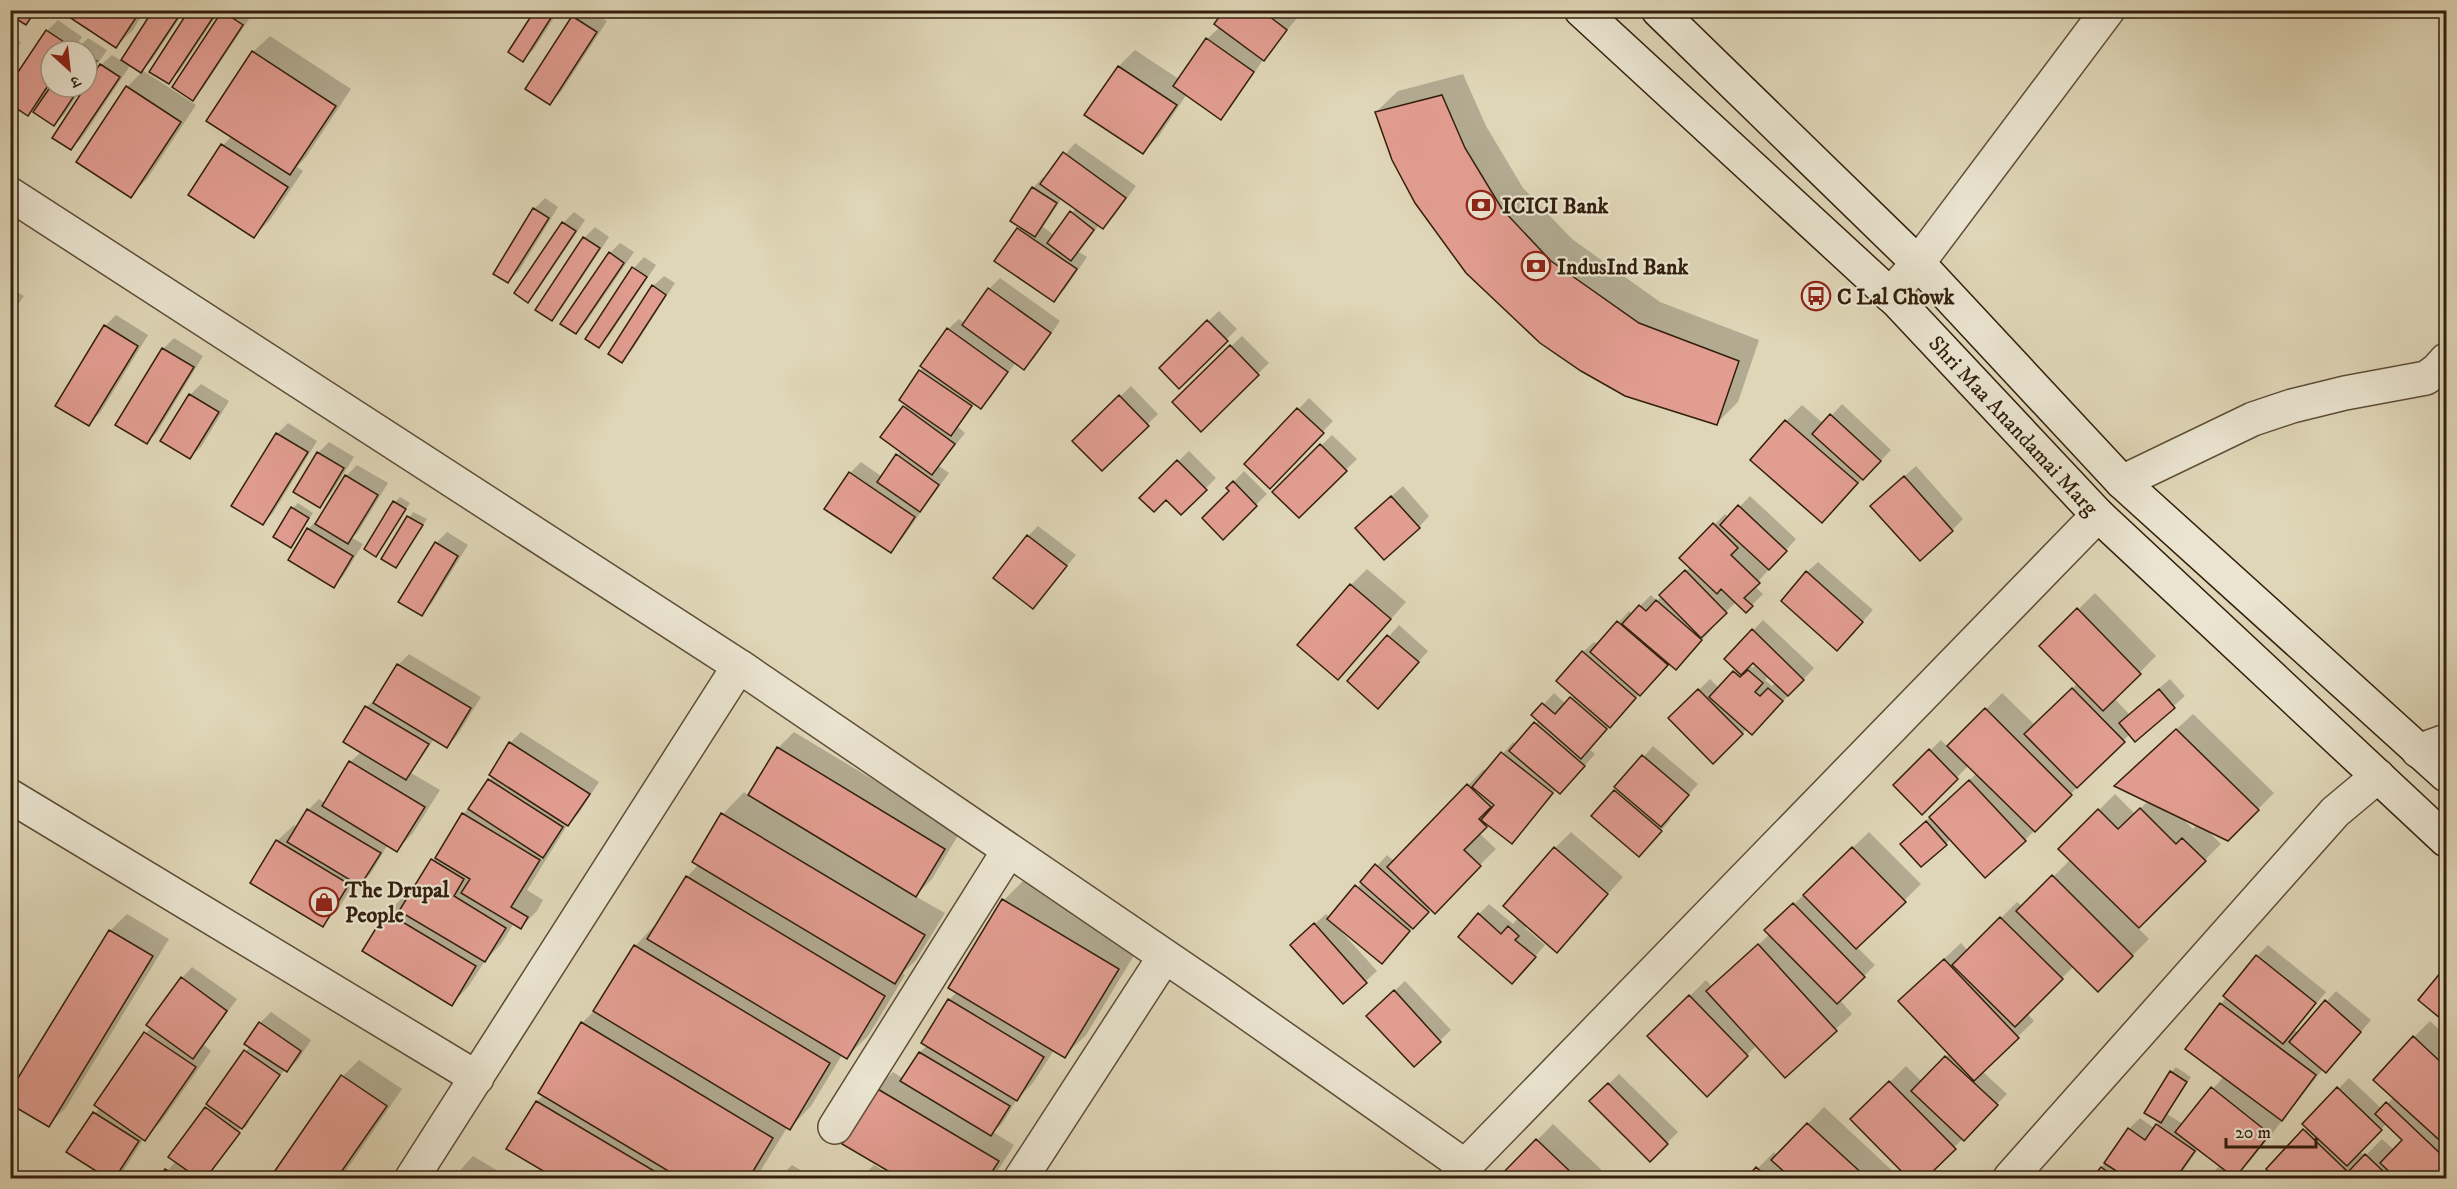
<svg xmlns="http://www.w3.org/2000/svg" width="2457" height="1189" font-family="'IM FELL DW Pica','Noto Serif Devanagari',serif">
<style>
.shadow{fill:#0003;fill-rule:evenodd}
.building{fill:#e29d91;stroke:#331f0d;stroke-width:1.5}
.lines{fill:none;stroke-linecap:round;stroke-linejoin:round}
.street-casing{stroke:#5e4d38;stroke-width:36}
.secondary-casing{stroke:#331f0d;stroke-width:36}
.street{stroke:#eae4d0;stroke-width:33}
.secondary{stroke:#eae4d0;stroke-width:33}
.labels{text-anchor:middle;stroke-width:4.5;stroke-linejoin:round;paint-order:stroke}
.poi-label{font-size:22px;font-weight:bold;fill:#331f0d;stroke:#eae4d0;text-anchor:start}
.street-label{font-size:22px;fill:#331f0d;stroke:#eae4d0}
</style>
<rect width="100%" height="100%" fill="#dfd6b7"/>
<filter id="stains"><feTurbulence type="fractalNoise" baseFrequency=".00333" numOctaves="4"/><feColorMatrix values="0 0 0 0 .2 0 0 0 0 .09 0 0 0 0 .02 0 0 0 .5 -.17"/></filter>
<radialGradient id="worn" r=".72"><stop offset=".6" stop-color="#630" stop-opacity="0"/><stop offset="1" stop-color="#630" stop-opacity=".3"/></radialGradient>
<path class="shadow" d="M66,10h79l-12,20 -17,16z
M155,10h30l-33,50 -10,10 54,35 -49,74 -17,17 -52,-34 49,-75 15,-15 -11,-8 -49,74 -11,10 30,-83 11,-10 10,6z
M191,10h29l-41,62 -11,10z
M225,10h23l5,3 -50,75 -10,11z
M537,10h22l-25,39 -11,11z
M580,10h10l17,11 -46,71 -11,11 23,-86z
M1226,10h60l11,8 -34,42 -32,47 -11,11 -33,-24 -28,42 -16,16 -24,-86 16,-16 44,29 28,-40 13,-12z
M58,20l24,17 -9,14h-22v36h31l-17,27 -11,11 -13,-24 -13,13 19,-83z
M10,36l11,6 -11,16z
M270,36l81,53 -45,68 -9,10 6,4 -33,49 -16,16 -31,-91 9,-9 -24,-16 45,-68z
M88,38l19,12 -20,30v-29h-12z
M1463,74l23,52 37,62 49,51 88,63 99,38 -21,62 -22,22 -340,-312 22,-21z
M1075,143l61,43 -22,30 -11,11 -4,-2 -20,27 8,5 -22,32 -11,11 -58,-39 25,-35 12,-38 10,-11 3,1zM1062,198l14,10 -21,28 -12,-9z
M545,198l13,9 -39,64 -11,10 26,-72z
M574,212l11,8 -47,70 -10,11 35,-78z
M595,227l14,10 -47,71 -11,11 -14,-10 47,-71z
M620,243l14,9 -48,70 -10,10 34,-79z
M644,257l12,8 -47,71 -10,10 35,-78z
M664,276l11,7 -43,67 -10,11 31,-75z
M1000,278l60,43 -25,36 -11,11 -8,-6 -25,35 -10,10 -6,-4 -17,24 7,6 -26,33 10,7 -48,67 -11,11 -64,-43 24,-35 11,-11 20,14 20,-25 -19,-15 25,-32 13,-33 28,-42 11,-10 6,4 24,-34z
M10,288l14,8 -14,20z
M1219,311l18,18 -58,58 -18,-19z
M116,315l32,20 -48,78 -11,11 16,-98z
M1242,336l27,27 -68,67 -27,-28z
M174,338l29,18 -46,76 -10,11 16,-94z
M201,384l28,17 -28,46 -11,10v-62z
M1131,386l27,28 -56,55 -28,-28z
M1309,398l24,23 -63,66 -24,-23z
M1842,404l49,46 -69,71 -36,-100 16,-16 22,19z
M288,423l29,18 -44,72 -10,10 -30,-17 44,-72z
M1332,435l25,24 -58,57 -25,-24z
M329,442l25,15 -24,38 -11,11 -1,-53z
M1189,451l27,27 -35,35 -15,-15h-25z
M357,465l31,18 -30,49 -6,6 11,6 -19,31 -11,11 -43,-26 18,-31 11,-11 27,-42z
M1916,466l47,53 -11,11 -69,-35z
M1244,471l23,23 -44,44 8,-47 -3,-3z
M1403,486l26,30 -10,11 -51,-10z
M1750,496l46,43 -42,47 9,8 -17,17 -10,-9 -26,25 2,2 -25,28 -18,5 -80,87 6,5 -24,28 -14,7 -45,53 -24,-18 -9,9 17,16 -62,62 -3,-3 -39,43 -50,-23 -2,2 37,41 -34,31 -40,-68 23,-20 4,4 57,-63 7,6 90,-92 3,3 26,-30 4,3 22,-25 -5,-5 20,-22 12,11 8,-9 9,-43 11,-10 4,3 31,-34 3,3 19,-19 6,6 33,-34 -9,-9 44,-44 4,4z
M400,497l10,6 -34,52 19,-53z
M298,503l15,10 -22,33 2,-38z
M413,512l14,7 -31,47 -13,-8z
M1038,526l38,29 -43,52 -5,-71z
M447,532l21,13 -36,58 -10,11 14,-71z
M1818,562l55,48 -25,28 -41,-66z
M1367,569l39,33 -52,59 -3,-76z
M2095,593l61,63 -42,42 15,16 41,-35 15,17 -50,44 -5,-6 -105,106 -74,-2 -5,6 -33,-11 64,-60 -8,-8 -47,48 -27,-28 46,-45 7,7 54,-54 33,32 43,-42 -37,-37z
M1763,620l51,48 -51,55 -16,6 -34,32 -43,-43 40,-39 9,9 18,-19 -11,-10zM1753,661l3,3 -4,4 -3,-3zM1769,676l7,7 -4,3 -7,-6z
M1399,625l29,26 -39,45 -40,-15z
M409,654l72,43 -24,39 -10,10 -13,-7 -23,34 29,17 -27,43 -16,17 -9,-6 -17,29 -11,11 -5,-3 -16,27 -16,17 -46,-84 17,-16 4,2 10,-17 11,-11 6,4 25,-41 11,-10 -16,-10 21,-35 13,-10 19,-32z
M2193,714l81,79 -46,46 -22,-10 15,15 -84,83 12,12 -51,51 -24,-24 -47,47 7,8 -52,50 25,23 -83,84h-14l-58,-59 54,-53 16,16 28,-29 -34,-68 45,-42 7,8 49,-49 6,5 48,-48 -11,-10 55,-55 20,20 13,-13 -16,-31zM2182,818l15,6 -4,5z
M521,732l78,50 -20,31 -11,11 -41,66 16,10 -6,11 -16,16 -7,-4 -13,21 -16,17 -17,26 -16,17 -65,-91 16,-16 5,3 55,-86 11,-11 19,-27 17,-33z
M794,732l166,100 -28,47 -17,17 30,17 -29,47 -13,13 2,2 -37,61 -21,21 -5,-2 -31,51 -21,22 -2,-2 -32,52h-198l-50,-29 29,-48 7,-6 38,-72 15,-15 38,-62 21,-22 31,-47 12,-13 -5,-3 29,-47 21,-22 5,4 29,-48z
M1653,746l45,38 -29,33 2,2 -21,25 -57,-28z
M1571,832l52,45 -66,74 -30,-25 -2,2 20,17 -22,26 -44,-57 10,-10 24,20 5,-6 37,-70z
M1869,832l52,52 -64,63 18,18 -35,35 12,14 -67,62 -28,-31 -50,50 -58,-59 57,-56 6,7 58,-53 -3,-4z
M1025,879l114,68 -53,88 -22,21 -10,-6 -21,33 -16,16 -15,25 -9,8 21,13 -21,33h-90l-59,-35 33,-55 16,-16 11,7 16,-27 8,-7 21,-45 8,-8 -7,-5 54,-87z
M127,914l42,25 -104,170 -17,16 -38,-31 100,-163z
M2268,945l58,47 -32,38 4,3 38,-42 35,29 -35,41 -13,8 -72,91 -15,16 3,2h-31l12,-13 -21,-17 -21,30h-84l35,-49 11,-11 14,10 6,-7 11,-49 5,-5 15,10 -24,37 16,10 41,-48 -3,-72 36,-48z
M192,967l45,32 -33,46 7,6 -50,71 -17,16 -20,32 -9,8h-5l-42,-26 32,-45 -4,-3 55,-77 31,-49z
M2446,968v53l-26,-21z
M1405,981l46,49 -37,35 -35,-60z
M271,1012l40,28 -13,20 -11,10 -2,-1 -37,51 1,2 -4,6 -2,-2 -33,45h3l-8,7h-44l15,-17 30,-53 44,-62 10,-23z
M2430,1021l16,15v130l-11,12h-157l-10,-10 40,-41 -4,-3 45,-46 33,31 12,-12 20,-60zM2387,1123l17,17 -10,10 -12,-11 -17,17 -5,-4z
M359,1060l43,29 -61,89h-69l71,-102z
M1619,1074l59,58 -28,28 -59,-59z
M1824,1107l76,71h-152l26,-26 3,4z
M1553,1124l57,54h-110z
M473,1156l37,22h-57z
M792,1165l22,13h-35z
M874,1165l22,13h-35z"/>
<path class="building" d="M10,10h26l-10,15 -16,-10z
M65,10h76l-25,38 -53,-35z
M153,10h30l-42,63 -20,-13z
M189,10h29l-49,74 -20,-12z
M535,10h21l-33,52 -15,-10z
M1224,10h37l26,20 -23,31 -50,-37z
M222,11l21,14 -50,76 -21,-14z
M572,16l25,16 -47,73 -25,-16z
M46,30l27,18 -2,3h-20v30l-23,35 -18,-12v-20z
M1206,38l48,34 -33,48 -48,-34z
M252,51l84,55 -46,69 -84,-54z
M87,55l10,6 -10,16z
M100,64l20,13 -49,73 -19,-12z
M1118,66l59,39 -34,49 -59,-39z
M51,86l29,1 -26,39 -21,-14z
M126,86l55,36 -50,76 -55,-36z
M1442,95l23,53 37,61 49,52 88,62 100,38 -22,64 -92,-29 -44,-25 -41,-28 -74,-70 -51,-70 -23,-43 -17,-48z
M221,144l67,43 -34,51 -66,-43z
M1063,152l63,46 -23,31 -63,-45z
M1032,187l25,16 -22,34 -25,-16z
M533,208l16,10 -41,65 -15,-9z
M1070,211l24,19 -23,31 -24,-18z
M562,222l14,9 -48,72 -14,-10z
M1017,228l60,41 -23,33 -60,-41z
M583,237l17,11 -48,73 -17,-11z
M609,252l15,11 -48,71 -16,-10z
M632,267l15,10 -48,71 -14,-9z
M652,285l14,10 -44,68 -14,-9z
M988,288l63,45 -27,37 -62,-45z
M1207,320l21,21 -49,48 -20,-21z
M104,325l34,21 -49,80 -34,-20z
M947,328l61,44 -27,37 -61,-43z
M1230,345l29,30 -58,57 -29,-30z
M162,348l32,19 -47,77 -32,-19z
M919,370l53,36 -21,30 -52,-36z
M189,394l30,18 -29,47 -30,-18z
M1119,395l30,31 -47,45 -30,-30z
M903,406l52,38 -23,31 -52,-38z
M1297,408l27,25 -54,56 -26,-25z
M1830,414l51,47 -18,19 -51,-46z
M1785,420l73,63 -36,40 -72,-63z
M276,433l32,19 -45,73 -32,-19z
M1320,444l27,27 -48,47 -27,-26z
M317,452l27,16 -24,40 -27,-16z
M896,454l43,31 -19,27 -43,-30z
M1177,460l30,30 -26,25 -15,-15 -12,12 -15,-14z
M849,472l66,45 -24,36 -67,-44z
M345,475l33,20 -30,49 -33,-20z
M1904,476l49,55 -33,30 -50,-55z
M1233,481l24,25 -34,34 -21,-22 27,-27 -3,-3z
M1391,496l29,32 -36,32 -29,-32z
M393,501l13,8 -30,48 -12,-8z
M1738,505l49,46 -18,19 -49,-45z
M291,507l18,11 -18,30 -18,-11z
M407,516l16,9 -27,43 -15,-9z
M1713,523l25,25 -7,7 29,28 -16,15 9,8 -7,7 -25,-24 -4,5 -38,-36z
M307,528l46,28 -19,32 -46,-28z
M1027,535l40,31 -34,43 -40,-31z
M435,542l23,14 -36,60 -24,-14z
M1685,570l42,43 -26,25 -42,-43z
M1806,571l57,51 -26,29 -56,-50z
M1350,584l41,35 -53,61 -41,-35z
M1656,600l46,40 -26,30 -54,-46 17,-19 7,6z
M2077,608l64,66 -38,37 -64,-65z
M1617,621l51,44 -28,31 -50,-44z
M1752,629l52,51 -16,16 -35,-33 -12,12 -17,-16z
M1387,635l32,27 -41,47 -31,-28z
M1582,651l54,47 -26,30 -54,-47z
M397,664l74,44 -24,40 -74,-45z
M1748,670l15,13 -8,9 5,4 8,-8 15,13 -31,34 -43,-38 24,-26 7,6z
M2072,688l53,54 -48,46 -53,-54z
M1698,689l45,45 -30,30 -45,-46z
M2159,689l16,19 -40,34 -16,-19z
M1570,697l37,32 -26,30 -50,-44 11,-12 13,11z
M365,706l64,38 -23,36 -63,-38z
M1985,708l87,87 -37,37 -88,-86z
M1534,722l51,44 -25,28 -51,-43z
M2176,729l83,81 -31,31 -114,-55z
M509,742l81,52 -22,32 -79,-51z
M777,747l168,102 -29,48 -168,-102z
M1929,749l29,30 -36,36 -29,-30z
M1501,752l52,41 -41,51 -31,-24 13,-15 -22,-18z
M1642,755l47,40 -28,32 -47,-40z
M349,761l76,46 -28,45 -75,-46z
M488,779l75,48 -20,31 -75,-49z
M1969,780l57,61 -41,37 -56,-61z
M1467,784l24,23 -12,12 8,8 -23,23 17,16 -46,48 -48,-47z
M1614,790l48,41 -23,26 -48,-41z
M2140,808l36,36 6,-6 24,23 -67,67 -81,-79 40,-40 20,20z
M307,809l74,44 -21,33 -73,-44z
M462,813l78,47 -29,47 17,10 -7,12 -60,-36 9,-14 -35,-21z
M721,813l204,122 -30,49 -203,-122z
M1926,821l21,24 -26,22 -21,-23z
M276,840l73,44 -26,43 -73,-44z
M1554,847l54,47 -51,59 -54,-47z
M1852,847l54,55 -50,47 -53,-54z
M431,859l33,20 -10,17 52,32 -21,34 -86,-51z
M1375,864l54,48 -16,17 -53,-47z
M2052,875l81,81 -35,36 -82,-81z
M686,876l199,120 -38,63 -200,-120z
M1355,885l55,46 -28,33 -55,-45z
M1002,899l117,70 -54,89 -117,-70z
M1793,903l72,74 -28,27 -73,-74z
M386,912l90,54 -24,40 -90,-55z
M1478,913l23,21 7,-8 11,10 -4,4 21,17 -24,27 -54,-47z
M2000,917l63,62 -48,48 -63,-62z
M1314,923l53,60 -24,21 -53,-59z
M109,930l44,26 -104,171 -39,-23v-13z
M1758,944l79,87 -52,47 -79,-87z
M634,945l196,118 -40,67 -197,-119z
M2256,955l60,48 -33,41 -60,-48z
M1944,959l75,79 -45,43 -76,-80z
M2446,966v57l-28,-23z
M181,977l46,34 -34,48 -47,-34z
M1394,990l47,52 -27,25 -48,-51z
M1689,995l59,61 -41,41 -60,-61z
M948,999l96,58 -27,44 -96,-58z
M2325,1000l36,32 -35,41 -37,-31z
M2220,1003l96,72 -34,46 -97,-72z
M259,1022l42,29 -14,21 -43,-28z
M581,1022l192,116 -24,40h-69l-142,-85z
M144,1032l52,35 -51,74 -51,-36z
M2413,1036l33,31v79l-73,-66z
M244,1050l36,25 -38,54 -36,-25z
M919,1052l91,54 -19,30 -91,-55z
M1945,1056l53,49 -34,36 -53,-50z
M2170,1071l17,11 -26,41 -17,-10z
M341,1075l46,31 -50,72h-67z
M1889,1081l67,68 -30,29h-18l-58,-59z
M1608,1083l60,61 -18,18 -61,-61z
M2211,1087l59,47 -35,44 -60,-46z
M2337,1087l45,43 -35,36 -45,-42z
M876,1088l123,73 -11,17h-88l-58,-34z
M536,1101l130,77h-111l-49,-29z
M2386,1102l60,57v9l-9,10h-41l-16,-15 22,-23 -27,-26z
M205,1107l35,26 -34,45h-8l-30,-21z
M93,1112l46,29 -24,37h-8l-41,-26z
M1807,1123l60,55h-76l-20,-18z
M2156,1124l39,27 -19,27h-49l-23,-15 24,-35 17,12z
M2303,1129l45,43 17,-18 18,17 -6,7h-101l-10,-9z
M1536,1139l41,39h-79z
M1756,1167l12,11h-22z
M2101,1167l15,11h-24z
M165,1169l14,9h-20z
M456,1171l12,7h-17z"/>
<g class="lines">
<g class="street-casing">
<path id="street" d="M10,194l729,472 477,325 249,175
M1890,295l28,-32 190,-253
M2122,482l131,-63 39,-13 53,-13 81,-15 11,-8 9,-10
M2418,751l28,-10
M10,796l467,282
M835,1127l174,-277
M412,1178l327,-512
M1021,1178l144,-222
M1456,1178l9,-12 633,-651
M2010,1178l325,-366 43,-36"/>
</g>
<g class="secondary-casing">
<path id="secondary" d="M1581,10l316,291 201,214 348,325
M1658,10l260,253 204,219 324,293"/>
</g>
<use href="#street" class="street"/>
<use href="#secondary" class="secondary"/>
</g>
<defs>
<g id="bank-ring" transform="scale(1.5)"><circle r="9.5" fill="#eae4d0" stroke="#8f2418" stroke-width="1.5"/><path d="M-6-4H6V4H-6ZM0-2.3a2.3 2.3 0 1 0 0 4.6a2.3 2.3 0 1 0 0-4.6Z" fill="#8f2418"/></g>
<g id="bus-ring" transform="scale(1.5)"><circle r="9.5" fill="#eae4d0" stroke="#8f2418" stroke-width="1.5"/><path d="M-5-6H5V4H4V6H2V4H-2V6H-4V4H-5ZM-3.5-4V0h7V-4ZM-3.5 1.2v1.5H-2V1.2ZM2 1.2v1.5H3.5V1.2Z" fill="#8f2418"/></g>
<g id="shop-ring" transform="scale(1.5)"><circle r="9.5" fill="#eae4d0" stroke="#8f2418" stroke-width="1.5"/><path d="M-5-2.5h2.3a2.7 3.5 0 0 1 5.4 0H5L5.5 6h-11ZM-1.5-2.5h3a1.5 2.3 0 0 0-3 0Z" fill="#8f2418"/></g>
</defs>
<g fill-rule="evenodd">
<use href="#bank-ring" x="1481" y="205"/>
<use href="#bank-ring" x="1536" y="266"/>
<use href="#bus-ring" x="1816" y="296"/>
<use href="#shop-ring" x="324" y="902"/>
</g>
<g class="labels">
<g class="poi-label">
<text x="1502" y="213">ICICI Bank</text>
<text x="1557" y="274">IndusInd Bank</text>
<text x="1837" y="304">C Lal Chowk</text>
<text x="345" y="897">The Drupal<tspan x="345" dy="25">People</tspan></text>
</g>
<g class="street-label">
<text transform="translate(2014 425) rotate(47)" y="8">Shri Maa Anandamai Marg</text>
</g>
</g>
<rect width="2457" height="1189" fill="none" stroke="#dfd6b7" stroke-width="36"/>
<rect x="12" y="12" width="2433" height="1165" fill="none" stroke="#331f0d" stroke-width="3"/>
<rect x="18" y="18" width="2421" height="1153" fill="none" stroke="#331f0d" stroke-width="1.5"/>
<g transform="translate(69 69) rotate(153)"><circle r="28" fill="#eae4d0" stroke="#a19582" stroke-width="1.5"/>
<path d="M0-4.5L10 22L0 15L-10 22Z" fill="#8f2418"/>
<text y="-9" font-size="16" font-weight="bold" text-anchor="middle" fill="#331f0d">उ</text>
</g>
<path d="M2226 1138v9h90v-9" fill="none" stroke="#331f0d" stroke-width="3"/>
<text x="2235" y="1138" font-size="18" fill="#331f0d" stroke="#eae4d0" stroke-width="4.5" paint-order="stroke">20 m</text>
<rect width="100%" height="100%" filter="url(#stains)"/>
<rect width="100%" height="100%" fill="url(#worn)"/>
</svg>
